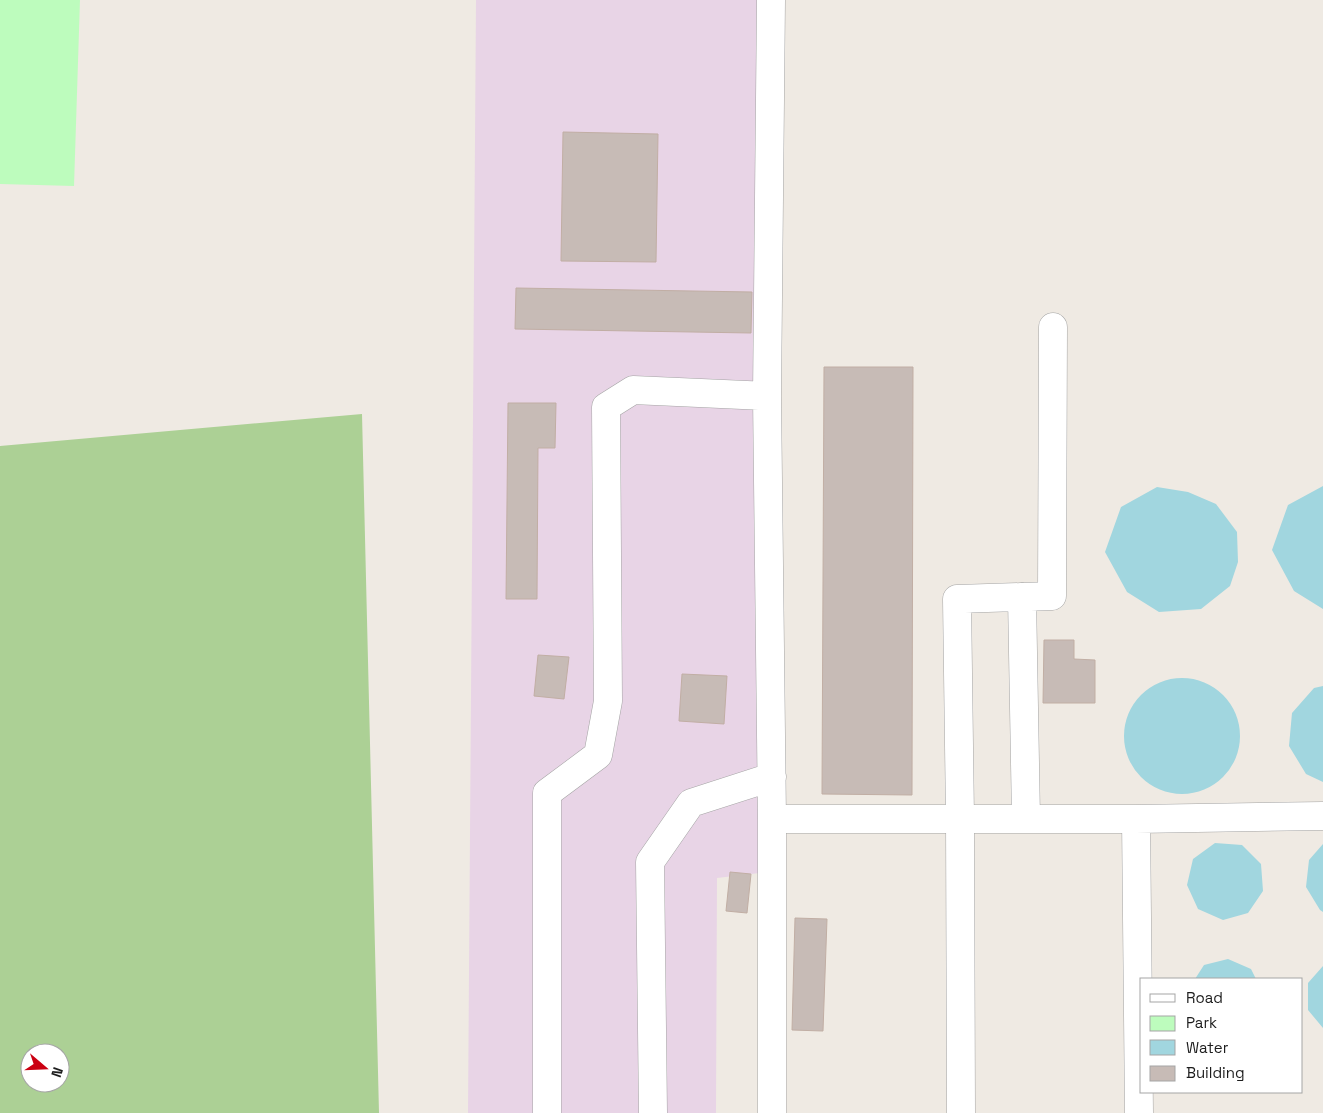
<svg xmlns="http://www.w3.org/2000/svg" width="1323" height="1113" font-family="'Space Grotesk',sans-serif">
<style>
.industrial{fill:#e8d4e6}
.forest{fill:#acd095;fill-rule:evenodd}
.park{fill:#bdfcbd}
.water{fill:#a1d6df}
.building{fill:#c7bbb6;stroke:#c1aea4}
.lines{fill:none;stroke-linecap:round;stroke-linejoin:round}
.minor-casing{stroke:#a4a4a4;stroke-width:29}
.minor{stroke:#fff;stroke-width:28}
</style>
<rect width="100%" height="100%" fill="#efeae3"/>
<path class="industrial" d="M476,0h291l1,872 -51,6 -1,235h-248z"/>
<path class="forest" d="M362,414l17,699h-379v-667zM30,1053h30v30h-30z"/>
<path class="park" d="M0,0h80l-6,186 -74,-2z"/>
<path class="water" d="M1323,486v123l-29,-18 -22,-41 16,-45z
M1157,487l31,5 28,12 21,28 1,30 -8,24 -29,23 -42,3 -32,-20 -22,-40 16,-45z
M1124 736a58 58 0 1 1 116 0a58 58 0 1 1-116 0Z
M1323,686v96l-17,-8 -17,-28 3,-33 22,-25z
M1215,843l27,2 19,19 2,27 -15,22 -25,7 -25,-11 -11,-24 6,-26z
M1323,844v68l-3,-2 -14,-23 3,-27z
M1228,959l23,10 5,10h-61l9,-14z
M1323,966v62l-15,-18v-27z"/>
<path class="building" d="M563,132l95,2 -2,128 -95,-1z
M516,288l236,4 -1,41 -236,-4z
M824,367h89l-1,428 -90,-1z
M508,403h48l-1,45h-17l-1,151h-31z
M1044,640h30v19l21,1v43h-52z
M538,655l31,2 -5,42 -30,-3z
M682,674l45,2 -3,48 -45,-3z
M730,872l21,2 -4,39 -21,-2z
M795,918l32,1 -4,112 -31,-1z"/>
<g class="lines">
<g class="minor-casing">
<path id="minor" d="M771,0l-4,396 5,423v294
M1022,597l4,221
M772,819h364l187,-3
M1136,819l3,294
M547,1113v-320l51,-38 10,-54 -2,-294 27,-17 134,6
M653,1113l-3,-251 41,-59 81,-26
M961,1113l-1,-295 -3,-219 95,-3 1,-269"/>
</g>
<use href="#minor" class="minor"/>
</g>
<rect x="1140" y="978" width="162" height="115" fill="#ffffff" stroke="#a5a5a5"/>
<rect x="1150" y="994" width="25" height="8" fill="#ffffff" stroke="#a5a5a5"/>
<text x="1186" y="1003" font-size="15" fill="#1d1d1d">Road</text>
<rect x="1150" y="1016" width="25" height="15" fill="#bdfcbd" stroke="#a5a5a5"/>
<text x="1186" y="1028" font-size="15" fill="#1d1d1d">Park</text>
<rect x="1150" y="1040" width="25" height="15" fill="#a1d6df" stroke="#a5a5a5"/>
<text x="1186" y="1053" font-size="15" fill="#1d1d1d">Water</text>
<rect x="1150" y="1066" width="25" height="15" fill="#c7bbb6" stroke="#a5a5a5"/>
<text x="1186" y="1078" font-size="15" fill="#1d1d1d">Building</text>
<g transform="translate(45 1068) rotate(109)"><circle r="24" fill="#ffffff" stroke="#a5a5a5"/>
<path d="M0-4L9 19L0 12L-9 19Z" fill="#cb0012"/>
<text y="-8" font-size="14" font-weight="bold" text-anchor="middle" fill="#1d1d1d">N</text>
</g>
</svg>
